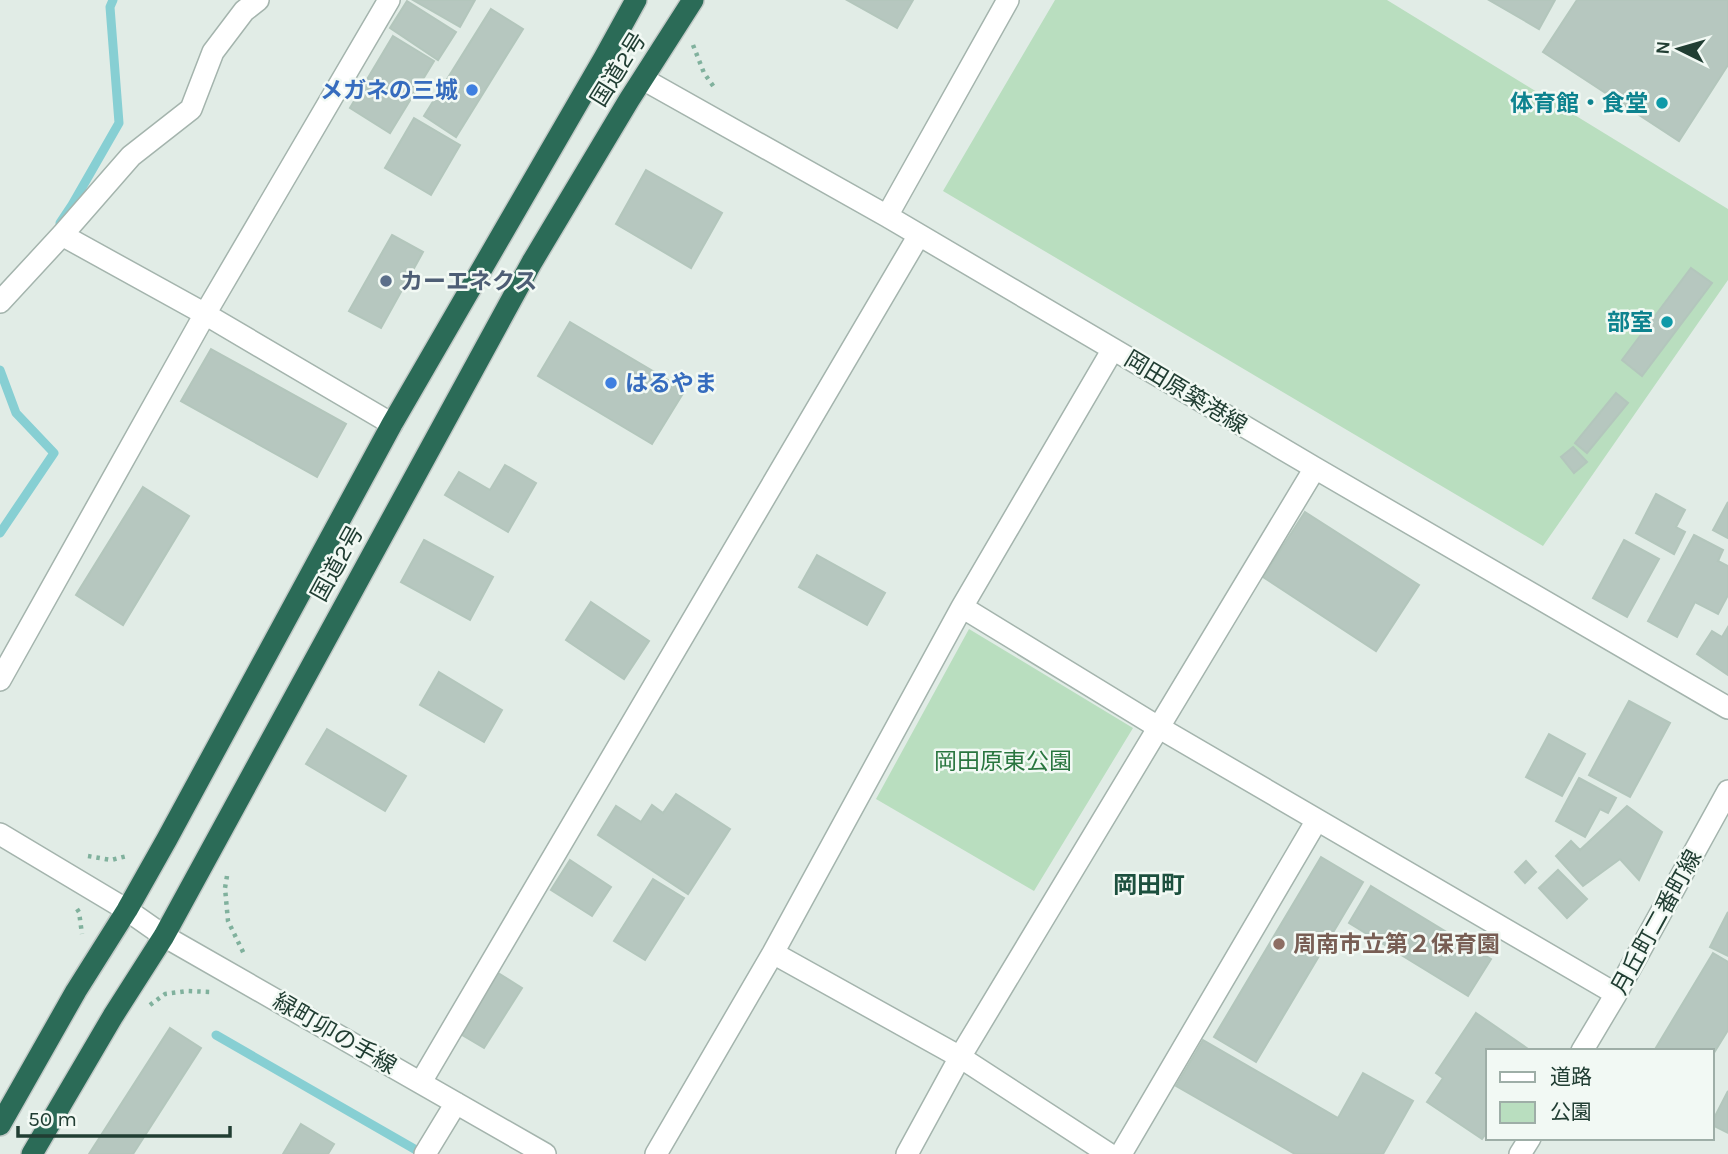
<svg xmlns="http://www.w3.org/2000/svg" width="1728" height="1154" font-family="Karla,'Noto Sans JP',sans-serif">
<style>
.green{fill:#b9debf}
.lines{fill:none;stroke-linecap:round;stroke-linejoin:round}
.stream{stroke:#87cfd3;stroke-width:9}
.building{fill:#b6c7bf;stroke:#b3c6bc;stroke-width:2}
.minor-casing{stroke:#a4b4ad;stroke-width:24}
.highway-casing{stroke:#c1c9c6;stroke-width:24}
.path{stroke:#80b19d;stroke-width:4.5;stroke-dasharray:3.5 5;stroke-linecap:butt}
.minor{stroke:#fff;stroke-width:21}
.highway{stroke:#2b6b57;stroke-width:21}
.shop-dot{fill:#3f7fe0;stroke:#f2f9f4;stroke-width:2.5}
.culture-dot{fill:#0f9aa8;stroke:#f2f9f4;stroke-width:2.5}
.service-dot{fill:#5c6f8a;stroke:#f2f9f4;stroke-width:2.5}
.education-dot{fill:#8d6e63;stroke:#f2f9f4;stroke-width:2.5}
.labels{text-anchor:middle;stroke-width:5;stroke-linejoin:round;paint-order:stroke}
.street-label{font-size:23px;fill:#213e33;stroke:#f2f9f4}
.shop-label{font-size:23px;font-weight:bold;fill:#366cbe;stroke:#f2f9f4;text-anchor:end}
.culture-label{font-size:23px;font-weight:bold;fill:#0d838f;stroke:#f2f9f4;text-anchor:end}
.service-label{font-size:23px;font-weight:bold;fill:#4e5e75;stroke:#f2f9f4;text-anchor:start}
.park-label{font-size:23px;fill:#29763f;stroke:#f2f9f4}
.education-label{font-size:23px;font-weight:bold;fill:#785e54;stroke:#f2f9f4;text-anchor:start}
.neighbourhood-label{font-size:24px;font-weight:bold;fill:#1c503e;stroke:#f2f9f4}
</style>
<rect width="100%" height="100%" fill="#e1ece6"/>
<path class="green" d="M1055,0h332l341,209v71l-185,266 -600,-355z
M969,629l164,99 -99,163 -158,-92z"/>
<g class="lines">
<path class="stream" d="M60,223l12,-18 47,-82 -9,-116 3,-7
M0,370l16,43 38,40 -54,80
M216,1035l207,119"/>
</g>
<path class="building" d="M413,0h62l-15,27z
M847,0h66l-16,28z
M1489,0h66l-16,29z
M1577,0h151v65l-49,76 -136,-89z
M407,1l49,31 -18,28 -48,-32z
M491,9l32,20 -67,108 -32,-21z
M393,36l41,25 -44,72 -40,-25z
M414,118l46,27 -29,50 -46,-27z
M646,170l76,43 -31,55 -75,-44z
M392,235l31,17 -42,76 -32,-17z
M1691,268l21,15 -70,93 -20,-16z
M570,322l115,68 -33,54 -114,-68z
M211,349l135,75 -29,53 -136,-76z
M1616,393l12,10 -41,50 -12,-10z
M1573,447l14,15 -13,11 -13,-16z
M505,465l31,18 -28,49 -63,-37 14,-23 31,18z
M143,487l46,29 -66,109 -47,-30z
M1656,494l29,16 -9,17 9,5 -11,22 -38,-21z
M1728,502v36l-15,-8z
M1305,512l114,73 -43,66 -113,-74z
M1694,535l29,15 -5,11 10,5v29l-10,19 -23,-12 -18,35 -29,-16z
M424,540l69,37 -23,43 -69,-38z
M1624,540l35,19 -32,58 -34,-19z
M817,555l68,38 -18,32 -68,-38z
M591,602l58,39 -25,38 -58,-39z
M1728,627v48l-31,-21 15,-23 10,6z
M439,672l63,38 -18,32 -64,-37z
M1629,701l41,22 -40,74 -41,-22z
M327,729l79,47 -21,35 -79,-47z
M1549,734l36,20 -23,42 -36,-19z
M1579,778l37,20 -8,15 -8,-4 -15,28 -29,-16z
M676,794l54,35 -42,65 -90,-59 18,-29 25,16 11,-17 11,8z
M1627,806l35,26 -23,48 -19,-21 -37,27 -27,-30 15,-15 9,9z
M1321,857l42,25 -107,180 -42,-25z
M570,860l41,27 -19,29 -41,-26z
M1526,861l10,11 -11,11 -10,-11z
M1558,870l29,29 -20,19 -28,-30z
M653,879l31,19 -39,62 -31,-19z
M1371,886l120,73 -23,37 -119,-73z
M1728,912v44l-18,-9z
M1713,953l15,9v68l-16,26v-5h-58z
M495,971l27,17 -38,60 -27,-16z
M1476,1013l55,38h-43v80l-6,8 -55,-37 16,-24 -7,-5z
M170,1028l31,20 -68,106h-44z
M1203,1040l135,78 25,-45 50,28 -30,53h-88l-119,-68z
M1728,1091v42l-16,-8v-3z
M301,1124l33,20 -6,10h-45z"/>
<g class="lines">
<g class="minor-casing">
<path id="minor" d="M643,79l244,137 428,252 413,240
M887,216l121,-216
M62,235l143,79 187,110
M0,302l62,-67 69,-79 60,-47 22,-57 31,-41 14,-11
M962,607l196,120 458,267
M0,680l205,-366 184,-314
M0,834l127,76 37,26 381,218
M773,953l187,104 149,97
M1582,1051l34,-57 112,-203
M421,1082l498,-847
M425,1154l31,-51
M656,1154l117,-201 189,-346 151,-258
M907,1154l53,-97 355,-589
M1121,1154l196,-334
M1520,1154l10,-16"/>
</g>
<g class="highway-casing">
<path id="highway" d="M0,1125l76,-134 51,-81 40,-71 225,-415 212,-366 32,-58
M32,1154l81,-138 51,-80 368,-674 97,-162 64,-100"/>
</g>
<path class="path" d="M693,45l11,28 12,17
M88,856l23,4 16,-4
M227,876l-2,12 3,33 16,33
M77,909l2,3 3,22
M150,1005l15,-11 22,-3 24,1"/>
<use href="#minor" class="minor"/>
<use href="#highway" class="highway"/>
</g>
<g class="shop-dot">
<circle cx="472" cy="90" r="7"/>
<circle cx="611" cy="383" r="7"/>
</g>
<g class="culture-dot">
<circle cx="1662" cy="103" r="7"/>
<circle cx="1667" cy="322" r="7"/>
</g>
<circle class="service-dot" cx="386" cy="281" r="7"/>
<circle class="education-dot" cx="1279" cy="944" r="7"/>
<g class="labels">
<g class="street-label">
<text transform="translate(618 69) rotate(-58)" y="8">国道2号</text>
<text transform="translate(1186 392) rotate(31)" y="8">岡田原築港線</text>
<text transform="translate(337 563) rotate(-61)" y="8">国道2号</text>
<text transform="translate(1656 922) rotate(-61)" y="8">月丘町二番町線</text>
<text transform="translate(335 1033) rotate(30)" y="8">緑町卯の手線</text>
</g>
<g class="shop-label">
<text x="458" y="98">メガネの三城</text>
<text x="625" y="391" text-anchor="start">はるやま</text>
</g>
<g class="culture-label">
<text x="1648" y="111">体育館・食堂</text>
<text x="1653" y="330">部室</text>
</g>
<g class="service-label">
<text x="400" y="289">カーエネクス</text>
</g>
<g class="park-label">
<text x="1003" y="769">岡田原東公園</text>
</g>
<g class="education-label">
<text x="1293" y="952">周南市立第２保育園</text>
</g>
<g class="neighbourhood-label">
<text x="1149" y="893">岡田町</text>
</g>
</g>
<rect x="1486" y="1049" width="228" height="91" fill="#f2f9f4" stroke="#9eaea7" stroke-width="2"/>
<rect x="1500" y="1072" width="35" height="10" fill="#ffffff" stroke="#9eaea7" stroke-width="2"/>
<text x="1550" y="1084" font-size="21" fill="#213e33">道路</text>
<rect x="1500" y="1102" width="35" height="21" fill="#b9debf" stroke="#9eaea7" stroke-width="2"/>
<text x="1550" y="1119" font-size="21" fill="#213e33">公園</text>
<g transform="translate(1679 49) rotate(275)" stroke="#f2f9f4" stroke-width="5" paint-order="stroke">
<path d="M0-5L12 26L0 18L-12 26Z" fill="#213e33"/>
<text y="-10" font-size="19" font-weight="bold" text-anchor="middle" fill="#213e33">N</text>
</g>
<path d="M18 1126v10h212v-10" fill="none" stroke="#213e33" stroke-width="3.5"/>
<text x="28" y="1126" font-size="21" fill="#213e33" stroke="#f2f9f4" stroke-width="5" paint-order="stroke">50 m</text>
</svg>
